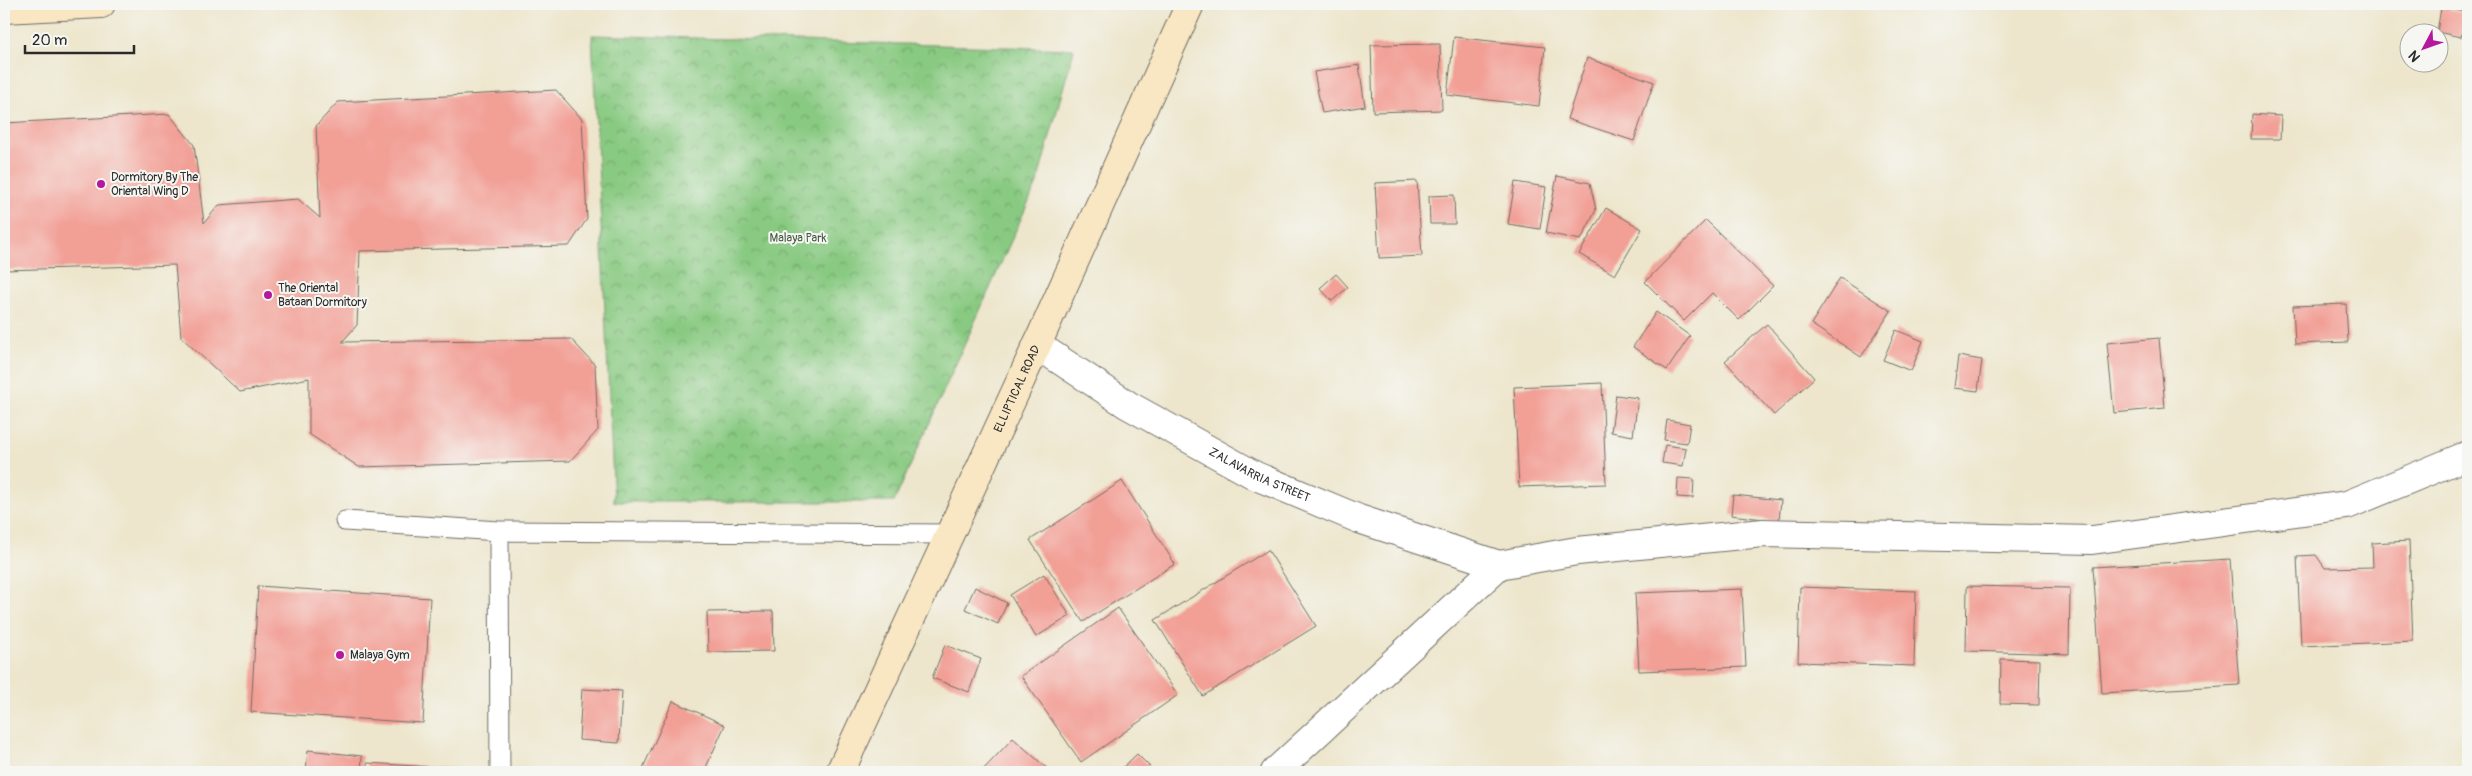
<svg xmlns="http://www.w3.org/2000/svg" width="2472" height="776" font-family="Pangolin,sans-serif">
<style>
.park{fill:url(#park-crowns);stroke:#5a7a56}
.building{fill:#f29f95}
.lines{fill:none;stroke-linecap:round;stroke-linejoin:round}
.lane-casing{stroke:#6f6c63;stroke-width:21}
.street-casing{stroke:#6f6c63;stroke-width:30}
.secondary-casing{stroke:#6f6c63;stroke-width:30}
.lane{stroke:#fff;stroke-width:19}
.street{stroke:#fff;stroke-width:28}
.secondary{stroke:#f9e7c3;stroke-width:28}
.poi-dot{fill:#b5179e;stroke:#f6f6f2;stroke-width:2}
.labels{text-anchor:middle;stroke-width:4;stroke-linejoin:round;paint-order:stroke}
.poi-label{font-size:12px;fill:#2b2b2b;stroke:#f6f6f2;text-anchor:start}
.park-label{font-size:12px;fill:#475b45;stroke:#f6f6f2}
.street-label{font-size:12px;fill:#2b2b2b;stroke:#f6f6f2}
</style>
<defs>
<pattern id="park-crowns" width="20" height="18" patternUnits="userSpaceOnUse" patternTransform="scale(1.25)"><rect width="20" height="18" fill="#89ca82"/><path d="M2 6a3 3 0 1 1 6 0M12 15a3 3 0 1 1 6 0" fill="none" stroke="#70a46b"/></pattern>
</defs>
<rect width="100%" height="100%" fill="#f6f6f2"/>
<filter id="ink" filterUnits="userSpaceOnUse"><feTurbulence type="fractalNoise" baseFrequency=".02" numOctaves="2"/><feDisplacementMap in="SourceGraphic" scale="10" xChannelSelector="R" yChannelSelector="G"/><feConvolveMatrix kernelMatrix="1 2 1 2 8 2 1 2 1" color-interpolation-filters="sRGB"/></filter>
<filter id="wash" filterUnits="userSpaceOnUse"><feTurbulence type="fractalNoise" baseFrequency=".0096" numOctaves="4" result="noise"/><feDisplacementMap in="SourceGraphic" scale="20" xChannelSelector="R" yChannelSelector="G"/><feGaussianBlur stdDeviation="1.12" result="paint"/><feColorMatrix in="noise" values="0 0 0 0 0 0 0 0 0 0 0 0 0 0 0 0 0 1.4 0 .05"/><feComposite in="paint" operator="in"/></filter>
<g filter="url(#wash)">
<rect width="100%" height="100%" fill="#ede6cc"/>
<path class="park" d="M592,35l482,14 -37,134 -143,319h-280z"/>
<g id="blocks">
<path class="building" d="M2441,8l25,4 -5,25 -24,-5z
M1454,37l91,10 -6,59 -92,-11z
M1440,44l2,66 -69,2 -2,-67z
M1587,58l67,24 -20,59 -67,-22z
M1359,65l6,41 -43,7 -8,-41z
M556,90l26,29 5,100 -18,27 -209,5 -3,74 -15,17 229,-3 24,26 3,65 -28,31 -211,6 -50,-33v-56l-69,14 -59,-55 -6,-72 -171,5v-147l165,-9 25,31 10,78 15,-18 79,-6 22,19 -4,-92 22,-24z
M2252,114l29,2 -1,23h-29z
M1557,176l33,7 6,27 -15,30 -35,-7z
M1417,181l5,75 -43,2 -4,-75z
M1515,182l31,5 -6,42 -32,-5z
M1454,195l1,29h-25l-1,-28z
M1606,208l36,21 -27,46 -36,-21z
M1706,220l67,66 -34,34 -27,-27 -28,28 -39,-39z
M1336,274l12,13 -16,14 -12,-13z
M1840,278l51,33 -30,46 -50,-33z
M2346,304l2,38 -53,2 -2,-38z
M1656,312l34,24 -23,34 -34,-23z
M1767,324l47,54 -40,37 -49,-54z
M1896,330l27,11 -12,30 -28,-11z
M2159,338l6,70 -51,5 -7,-70z
M1958,356l24,4 -4,31 -24,-3z
M1602,383l4,101 -87,3 -5,-100z
M1616,395l22,3 -5,38 -22,-4z
M1667,420l23,4 -3,19 -23,-3z
M1665,445l21,3 -3,18 -21,-3z
M1678,478l16,1 -1,19 -16,-1z
M1122,481l53,83 -92,58 -53,-82z
M1733,495l48,5 -2,21 -48,-6z
M2409,541l4,100 -112,5 -4,-90 19,-1 9,13 48,-1 -1,-24z
M1268,550l48,76 -113,70 -48,-76z
M2230,559l9,126 -137,8 -9,-126z
M1044,574l26,42 -34,21 -26,-42z
M258,586l172,12 -7,125 -172,-11z
M1967,586l103,2 -1,66 -103,-3z
M975,587l32,16 -9,21 -33,-15z
M1800,587l116,4 -2,75 -116,-4z
M1742,589l4,78 -107,4 -4,-78z
M1118,608l60,87 -97,67 -60,-86z
M773,611l1,40 -66,1 -1,-40z
M945,645l36,14 -12,33 -37,-14z
M2001,659l39,1 -1,45 -39,-1z
M582,689l40,2 -3,52 -40,-3z
M673,701l52,24 -21,47h-51l-10,-4z
M1013,738l38,34h-70z
M308,750l54,6 -1,16h-55z
M1137,754l18,18h-37z
M367,763l99,6v3h-99z"/>
</g>
</g>
<g filter="url(#ink)">
<use href="#blocks" fill-opacity="0" stroke="#6f6c63" stroke-width="1"/>
<g class="lines">
<g class="lane-casing">
<path id="lane" d="M345,521l154,10 452,3
M499,531l1,241"/>
</g>
<g class="street-casing">
<g id="street">
<path id="s1" d="M1037,345l91,60 128,71 103,43 140,46"/>
<path d="M1275,772l224,-207 78,-14 186,-18 329,7 255,-35 121,-50"/>
</g>
</g>
<g class="secondary-casing">
<g id="secondary">
<path d="M4,9l97,-5"/>
<path id="s2" d="M840,772l197,-427 153,-341"/>
</g>
</g>
<use href="#lane" class="lane"/>
<use href="#street" class="street"/>
<use href="#secondary" class="secondary"/>
</g>
</g>
<g class="poi-dot">
<circle cx="101" cy="184" r="5"/>
<circle cx="268" cy="295" r="5"/>
<circle cx="340" cy="655" r="5"/>
</g>
<g class="labels">
<g class="poi-label">
<text x="111" y="181">Dormitory By The<tspan x="111" dy="14">Oriental Wing D</tspan></text>
<text x="278" y="292">The Oriental<tspan x="278" dy="14">Bataan Dormitory</tspan></text>
<text x="350" y="659">Malaya Gym</text>
</g>
<g class="park-label">
<text x="798" y="242">Malaya Park</text>
</g>
<g class="street-label">
<text dy="4" stroke="none"><textPath href="#s2" startOffset="422">ELLIPTICAL ROAD</textPath></text>
<text dy="4" stroke="none"><textPath href="#s1" startOffset="258">ZALAVARRIA STREET</textPath></text>
</g>
</g>
<rect width="2472" height="776" fill="none" stroke="#f6f6f2" stroke-width="20"/>
<g transform="translate(2424 48) rotate(229)"><circle r="24" fill="#f6f6f2" stroke="#a5a5a2"/>
<path d="M0-4L9 19L0 12L-9 19Z" fill="#b5179e"/>
<text y="-8" font-size="14" font-weight="bold" text-anchor="middle" fill="#2b2b2b">N</text>
</g>
<path d="M25 45v8h109v-8" fill="none" stroke="#2b2b2b" stroke-width="2.5"/>
<text x="32" y="45" font-size="15" fill="#2b2b2b" stroke="#f6f6f2" stroke-width="4" paint-order="stroke">20 m</text>
</svg>
